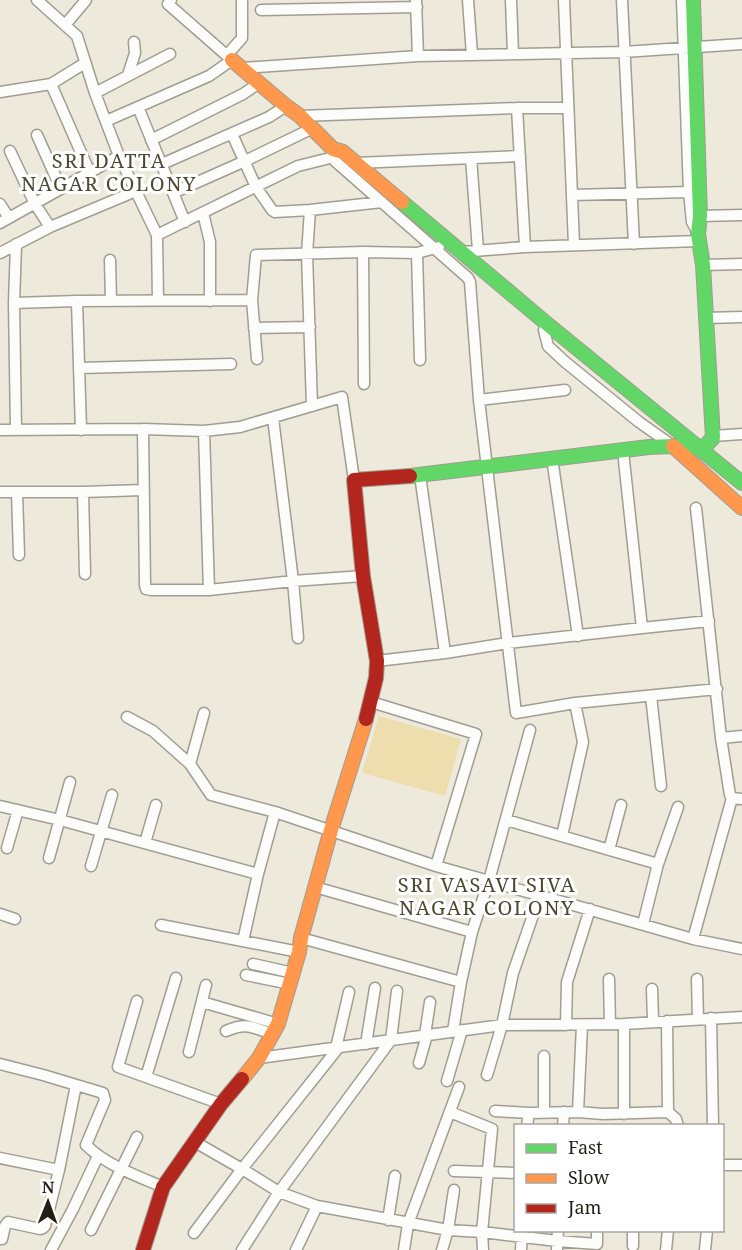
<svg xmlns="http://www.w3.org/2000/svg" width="742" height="1250" font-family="'Noto Serif',serif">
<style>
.green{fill:#eedead}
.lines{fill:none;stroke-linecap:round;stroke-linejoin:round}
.street-casing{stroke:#a09d92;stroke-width:13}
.fast-casing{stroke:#a09d92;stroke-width:16}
.slow-casing{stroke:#a09d92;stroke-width:16}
.jam-casing{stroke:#a09d92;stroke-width:16}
.street{stroke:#fcfcfa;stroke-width:10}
.fast{stroke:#63d668;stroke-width:14}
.slow{stroke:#ff974d;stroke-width:14}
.jam{stroke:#b3261e;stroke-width:14}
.labels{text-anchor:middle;stroke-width:6;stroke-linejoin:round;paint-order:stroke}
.neighbourhood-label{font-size:20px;letter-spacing:1.5px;fill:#4e4731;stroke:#fff}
</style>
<rect width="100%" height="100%" fill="#eeeadb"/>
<path class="green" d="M379,716l82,23 -16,57 -83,-23z"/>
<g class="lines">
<g class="street-casing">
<path id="street" d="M37,0l40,36 18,57 24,63 38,79 1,65
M416,0l2,56
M468,0l4,55
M511,0l2,54
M564,0l10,245
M622,0l12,244
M682,0l7,192 3,30 6,11
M261,10l156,-3
M65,25l21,-25
M227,55l15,-17v-38
M242,68l176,-12 206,-4 118,-8
M128,75l7,-22 -1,-11
M51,84l39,89
M0,92l51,-8 34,-21
M95,93l75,-39
M138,107l47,115
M517,108l8,139
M300,116l217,-8h51
M106,121l103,-45 23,-16 -64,-56 3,-4
M232,134l24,53 16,23 3,2 35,-2 72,-8
M37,135l24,54
M151,140l92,-46 16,-11
M333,149l2,12 133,117 2,4 9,118 37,313 59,-10 142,-14
M10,151l25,53 15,23
M471,158l7,92
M356,163l164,-7
M162,164l107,-47 17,-11
M173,193l72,-32 68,-33
M572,195l117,-3
M0,204l9,14
M310,210l-3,44 5,152
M203,213l7,29v59
M700,216l42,-1
M0,223l119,-67
M157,235l141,-69 36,-9
M16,244l-2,59 2,127
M363,252l1,132
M460,252l65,-5 174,-6
M0,253l50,-26 86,-36
M417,253l3,107
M110,260l1,41
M703,265l39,-1
M77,301l4,129
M14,303l63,-2 175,-1
M706,318l36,-1
M546,323l-2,7 4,16 16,15 75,61 34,24
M254,328l56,-1
M257,359l-5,-59 4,-45 107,-3 54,1 22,-6
M79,368l152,-4
M479,400l86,-10
M273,418l20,163 5,57
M143,429l2,156 1,4 5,1h58l84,-9 70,-5
M0,430l143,-1 61,2 36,-4 102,-30 12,83
M204,431l5,159
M713,436l29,-2
M623,451l19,177
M552,458l26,178
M420,475l25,178
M0,492h83l60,-2
M17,492l2,63
M83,492l2,82
M696,508l25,230 9,57 2,3 10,1
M377,661l68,-8 63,-10 134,-15 67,-7
M651,696l10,90
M371,702l105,32 -40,132
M127,717l26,14 37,33 21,31 64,17 161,54 257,73 49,10
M721,738l21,-2
M190,764l14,-51
M0,806l60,14 198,54
M506,820l152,44
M562,836l21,-94 -8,-39
M145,843l11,-38
M7,848l11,-38
M609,850l12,-45
M49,858l21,-76
M91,866l21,-71
M315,887l157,45
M0,914l15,5
M643,924l15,-60 20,-57
M161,925l138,27
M301,938l160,44
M693,939l39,-141
M243,941l15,-67 17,-62
M253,964l40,9
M246,975l44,9
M609,979l1,45
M697,979l1,40
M652,989l1,32
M137,1001l-19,66 103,37
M202,1002l76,22
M711,1018l2,108
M667,1021l1,91 8,7 2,7
M566,1025l1,-43 23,-73
M226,1031c20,-9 26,-4 46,3
M453,1031l8,-49 11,-50 18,-55 40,-147
M425,1035l5,-33
M366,1044l9,-56
M336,1048l13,-56
M189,1052l17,-67
M259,1058l243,-33 122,-1 118,-7
M419,1063l8,-28
M0,1064l43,11 60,18 2,7 -19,45c20,20 51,31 77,42
M487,1075l15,-50 11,-52 27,-78
M146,1077l30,-99
M447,1081l15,-51
M495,1111l34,2
M450,1112l42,17 -10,103 1,18
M578,1112l25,2 65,-2
M544,1113v-57
M624,1114v-90
M527,1126l2,-13 49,-1 4,-87
M563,1126l1,-14
M195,1142l47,27 37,23 38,14 131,24 34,2 75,9 40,3v-14
M0,1158l59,12
M722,1165h20
M454,1171l62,2
M388,1220l7,-44
M91,1230l46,-93
M194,1233l48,-64 97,-122
M0,1239h2l3,-13 3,-4 32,7 3,-1 2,-2 14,-56 17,-85
M633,1246v-16
M51,1250l22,-41 25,-53
M242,1250l37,-58 112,-152 6,-49
M296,1250l21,-44
M404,1250l4,-26 51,-137
M442,1250l6,-20 6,-40
M521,1250l1,-19
M557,1250l1,-20
M666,1250l2,-20
M705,1250l2,-20"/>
</g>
<g class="fast-casing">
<path id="fast" d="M402,202l144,121 196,160
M410,476l239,-29 24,-1 29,3 11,-11 -10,-173 -5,-31 2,-18 -7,-216"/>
</g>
<g class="slow-casing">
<path id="slow" d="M232,60l54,46 14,10 33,33 10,3 59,50
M673,446l69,62
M242,1079l17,-21 19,-34 21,-72 2,-14 30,-108 35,-111"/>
</g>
<g class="jam-casing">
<path id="jam" d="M366,719l10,-41 1,-17 -14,-85 -9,-96 56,-4
M143,1250l20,-63 58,-83 21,-25"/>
</g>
<use href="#street" class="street"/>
<use href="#fast" class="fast"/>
<use href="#slow" class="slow"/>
<use href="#jam" class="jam"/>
</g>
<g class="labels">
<g class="neighbourhood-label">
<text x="109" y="168">SRI DATTA<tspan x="109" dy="23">NAGAR COLONY</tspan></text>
<text x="487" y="892">SRI VASAVI SIVA<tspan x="487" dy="23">NAGAR COLONY</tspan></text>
</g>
</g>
<rect x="514" y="1124" width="210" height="108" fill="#ffffff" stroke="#a7a5a1" stroke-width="1.5"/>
<rect x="526" y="1144" width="30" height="9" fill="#63d668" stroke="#a7a5a1" stroke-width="1.5"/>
<text x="568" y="1154" font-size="18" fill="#221f15">Fast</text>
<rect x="526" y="1174" width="30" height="9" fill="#ff974d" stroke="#a7a5a1" stroke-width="1.5"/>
<text x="568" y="1184" font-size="18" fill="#221f15">Slow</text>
<rect x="526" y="1204" width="30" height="9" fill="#b3261e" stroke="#a7a5a1" stroke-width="1.5"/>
<text x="568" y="1214" font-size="18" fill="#221f15">Jam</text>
<g transform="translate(48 1202) rotate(1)" stroke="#ffffff" stroke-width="4.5" paint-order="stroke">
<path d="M0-4.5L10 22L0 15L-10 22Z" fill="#221f15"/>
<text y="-9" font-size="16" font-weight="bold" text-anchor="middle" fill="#221f15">N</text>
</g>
</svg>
